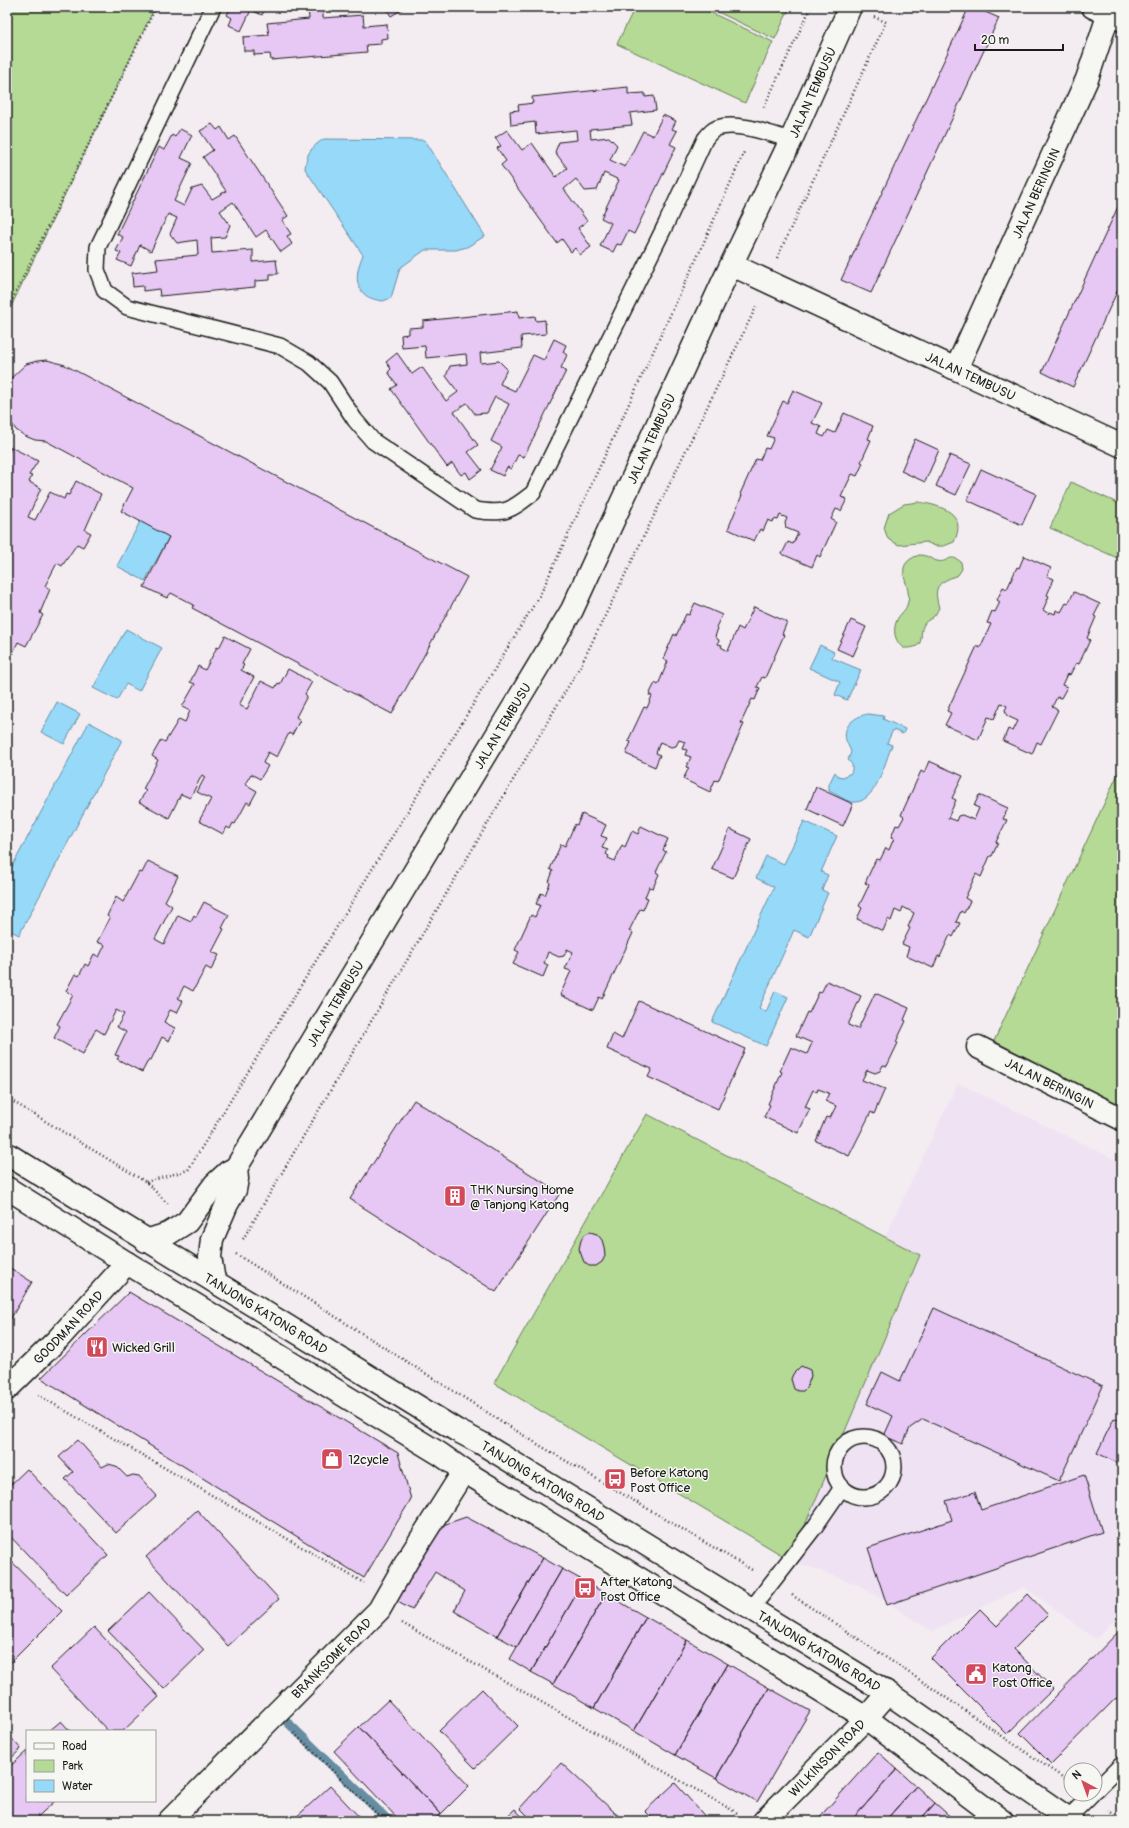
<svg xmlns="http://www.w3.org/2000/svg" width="1129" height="1828" font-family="Pangolin,sans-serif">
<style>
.built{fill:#efe2f3}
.green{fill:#b4da96;stroke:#687b59}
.water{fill:#97d9f9;stroke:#668da1}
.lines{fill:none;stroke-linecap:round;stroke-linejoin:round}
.stream{stroke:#668da1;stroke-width:9}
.building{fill:#e7c7f4;stroke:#1c1c1c}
.lane-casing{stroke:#1c1c1c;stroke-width:18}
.street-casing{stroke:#1c1c1c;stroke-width:25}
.secondary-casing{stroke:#1c1c1c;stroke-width:25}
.path{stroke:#1c1c1c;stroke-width:2.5;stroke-dasharray:1 3;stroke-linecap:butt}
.lane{stroke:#f6f6f2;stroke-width:15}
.street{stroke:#f6f6f2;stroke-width:22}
.secondary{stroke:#f6f6f2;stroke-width:22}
.labels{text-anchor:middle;stroke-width:3;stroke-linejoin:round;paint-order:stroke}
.street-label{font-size:13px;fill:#1c1c1c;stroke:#f6f6f2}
.poi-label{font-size:13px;fill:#1c1c1c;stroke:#f6f6f2;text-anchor:start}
</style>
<rect width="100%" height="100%" fill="#f3edf2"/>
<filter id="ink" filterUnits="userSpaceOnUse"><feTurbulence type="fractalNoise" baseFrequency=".025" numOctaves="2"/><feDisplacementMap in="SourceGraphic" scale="8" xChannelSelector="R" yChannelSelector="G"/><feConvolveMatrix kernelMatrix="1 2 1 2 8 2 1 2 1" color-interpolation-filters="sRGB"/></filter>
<g filter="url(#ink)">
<path class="built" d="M958,1083l164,80v449l-26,27 -72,-52 -92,44 -73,-46 -69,-25 130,-305 -35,-18z"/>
<path class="green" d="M7,7h148l-148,308z
M635,7h64l74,35 -28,61 -128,-59z
M707,7h83l-15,32z
M1071,482l51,23v55l-72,-32z
M919,502c23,4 49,11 35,40l-10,4h-9l-9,-4 -27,3 -11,-6 -4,-11 5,-15 15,-9z
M919,555c9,0 11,4 18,6 11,3 12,-9 24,1l1,7 -4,6c-21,8 -25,11 -19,33 -2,3 -3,7 -6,9 -2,2 -6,3 -8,6 -9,11 5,26 -22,25 -9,-8 -11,-19 -5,-30 3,-5 8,-8 9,-13 8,-19 -19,-39 12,-50z
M1122,765v341l-128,-65z
M647,1114l273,141 -130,305 -296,-177z"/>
<path class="water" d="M324,139l101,1 60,96 -18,11 -11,3h-31l-25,18 -9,30 -8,3c-29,-3 -30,-24 -20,-46l-58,-86c1,-15 6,-22 19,-30z
M145,512l29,16 -29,53 -28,-15z
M126,629l36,19 -23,43 -13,-7 -9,16 -24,-12z
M820,645l14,7 -2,6 29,12 -14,30 -12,-5 5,-13 -31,-14z
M57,702l23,12 -16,30 -23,-12z
M868,714l16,2 -1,3 22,10 -2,5 -10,-4 -6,13 5,2c-7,16 -16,61 -41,57 -7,-2 -15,-8 -22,-11v-7l6,-12 3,4 5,1 8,-4c2,-6 2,-9 -3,-13l3,-8c-1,-4 -4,-8 -5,-12 -4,-14 9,-24 22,-26z
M89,722l33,18 -103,195 -12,-6v-53z
M804,821l33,15 -16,36 7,3 -6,15 6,3 -19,44 -15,-7 -35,78 7,4 9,-21 13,6 -22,49 -54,-24 62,-135 -18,-9 10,-22 18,8z"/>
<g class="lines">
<path class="stream" d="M277,1712l112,109"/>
</g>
<path class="building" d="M231,7h35l-4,8 -11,-5 -10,21 -12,-6 3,-7 -5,-3z
M308,7h15v11l40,-3 1,11 23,-2 1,14 -7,1v5l-15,1 1,7 -96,8 -1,-6 -16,1v-4h-10l-1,-14 26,-2 -2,-12 42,-4z
M385,7h17l1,2 -12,7z
M969,7h5l25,11 -128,275 -30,-13z
M628,87v7l17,-1v4l9,-1 2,14 -26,3 2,12 -42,4 1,10 18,-2 8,8 -7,15 15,7 18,-36 10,5 10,-21 13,6 -4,8 5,2 -7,13 6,3 -42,87 -6,-3 -7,14 -4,-1 -4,8 -13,-6 11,-23 -10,-5 18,-38 -15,-7 -7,17 -12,1 -9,-12 -12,10 23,32 -9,7 13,19 -11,8 -5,-7 -4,4 -9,-13 -5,4 -56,-78 5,-4 -9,-13 4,-2 -6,-8 12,-8 15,20 10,-7 24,34 11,-9 -12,-16 4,-10 18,-2 -1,-10 -40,4 -1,-12 -24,3 -1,-14 9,-1 -1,-5 15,-2 -1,-6z
M212,124l5,6 4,-3 8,13 6,-4 53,80 -6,4 9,14 -4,2 5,8 -11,8 -15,-22 -10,7 -23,-35 -13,9 10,14 -5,12 -14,1 1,15 41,-3v12l23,-2 2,14h-8v6l-15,1v6l-95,9 -1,-7 -16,2v-5l-10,1 -1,-14 26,-3 -2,-11 42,-4 -1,-15 -20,3 -7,-9 7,-16 -9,-4 -17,37 -11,-6 -9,21 -14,-6 4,-7 -5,-2 7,-14 -6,-3 42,-87 5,3 8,-15 3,2 5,-8 12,6 -11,23 11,5 -18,38 10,5 8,-17 10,-3 10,13 14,-8 -23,-34 10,-7 -13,-19z
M1122,198v83l-49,106 -31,-15z
M518,311l1,7 16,-2 1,5 9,-1 1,14 -25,2 1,12 -42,5 1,10 18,-2 8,8 -7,15 15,7 18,-36 11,5 10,-21 12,6 -3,7 4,3 -6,13 5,3 -42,86 -6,-2 -7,14 -4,-2 -4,9 -13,-6 12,-23 -11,-6 18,-37 -14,-7 -8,16 -12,1 -8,-11 -13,9 24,33 -10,7 14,18 -12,9 -4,-7 -5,3 -9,-12 -5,4 -56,-78 6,-4 -9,-13 3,-3 -5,-7 11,-9 15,21 10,-7 24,34 12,-9 -12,-16 4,-10 17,-2 -1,-10 -40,4 -1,-12 -23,2 -1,-13 7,-1v-6l15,-1v-6z
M47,360l18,5 402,212 -75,137 -200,-106 2,-3 -23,-12 -4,5 -23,-11 25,-50 -48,-26 12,-23 -87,-47 -11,-1 -10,-4 -9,-6 -9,-14v-31l3,-6 16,-15 11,-3z
M793,390l29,13 -10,20 9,4 -3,7 6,3 4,-7 7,3 9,-20 29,13 -5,13 3,1 -10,22 2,1 -6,13 -5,-2 -11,23 6,2 -6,12 -5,-2 -5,10 5,3 -16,35 -3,-2 -5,12 -30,-13 6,-12 5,2 5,-11 -12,-5 -1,-5 2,-5 -7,-3 -2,5 -4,-1 -1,3 -5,-2 -5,11 -3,-2 -6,12 -26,-12 14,-34 -2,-1 16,-35 4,1 5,-12 4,1 5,-11 -7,-2 16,-35 4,2z
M915,439l24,11 -14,32 -24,-11z
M11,447l27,14 -9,14 3,1 -3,6 12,6 -13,29 7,3 15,-28 14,7 2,-5 3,1 7,-14 25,13 -16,36 6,3 -8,14 -6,-3 -15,22 -5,-3 -12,23 5,3 -10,24 3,2 -17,31 -8,-4 -11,23v-209z
M950,455l21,9 -15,31 -20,-9z
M981,469l55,25 -14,31 -55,-25z
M1024,556l27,12 -4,8 7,3 -7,16 2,1 -6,14 6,4 1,-2 5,2 1,-4 5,2 5,-9 2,1 6,-12 26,12 -6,12 2,1 -9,21 3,2 -11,24 -3,-1 -6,12 -3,-1 -5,11 5,2 -6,11 -4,-1 -5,10 6,3 -17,34 -4,-2 -5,12 -29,-13 5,-12 5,2 5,-10 -11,-5 -2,-6 2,-4 -6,-3 -7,16 -6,-2 -10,23 -33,-15 6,-12 -4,-2 30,-65 3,2 11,-24 -4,-1 5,-12 3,1 5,-10 -3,-2 6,-13 4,2 10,-22 2,1z
M695,603l27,12 -6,12 2,1 -3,9 4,3 -1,4 4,1 -1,2 7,4 10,-24 5,3 11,-23 33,15 -5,12 2,1 -19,43 -3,-1 -5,10 3,1 -5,12 -3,-1 -11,24 3,1 -26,57 -3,-1 -5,12 -27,-13 6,-11 -3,-1 5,-10 -6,-2 2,-5 -5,-1 3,-7 -6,-2 -3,6 -5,1 -11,-5 -4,11 4,2 -5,12 -29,-13 5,-12 -3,-1 16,-34 3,1 5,-12 -3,-1 6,-12 3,2 10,-24 -5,-2 11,-25 2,2 10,-22 3,1z
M851,620l15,7 -13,29 -16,-7z
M225,636l25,13 -8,15 2,1 -3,5 13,7 -15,28 8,4 14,-28 14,7 3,-5 2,1 8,-15 24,13 -7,12 2,2 -11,21 4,3 -8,15 -3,-2 -12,24 -9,-5 -5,11 5,3 -8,13 -9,-5 -6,10 12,7 -7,13 -3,-2 -12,22 -2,-1 -3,6 -3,-2 -4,7 -24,-13 12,-22 -14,-7 8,-15 -3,-2 -12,23 -9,-4 -12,24 -30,-16 7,-11 -3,-2 15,-29 -6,-4 9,-16 4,2 14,-23 6,3 5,-11 -8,-4 13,-23 -5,-2 8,-16 7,4 12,-23 2,1z
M929,761l34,15 -11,22 4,2 -8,18 8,3 2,-5 4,-1 12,5 5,-12 -5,-2 5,-11 29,13 -5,11 4,1 -11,22 2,1 -6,13h-2l-9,21 -5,-3 -11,24 5,3 -6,12 -3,-2 -5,11 4,1 -7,14 -3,-2 -10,22 -2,-1 -5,12 -27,-12 3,-9 -7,-3 8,-16 -2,-1 6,-14 -11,-6 -2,6 -6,-3 -4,11 -3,-2 -5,12 -26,-12 5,-11 -3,-2 10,-21 -4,-2 11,-24 4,1 6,-12 3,2 5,-12 -3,-1 5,-12 3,1 5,-9 -3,-2 20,-44 3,2z
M816,787l37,17 -10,22 -36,-17z
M582,814l24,11 -5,11 6,2 -5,10 6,2 -2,4 3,2 -1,2 7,3 7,-16 3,2 7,-16 6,3 3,-8 27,13 -5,11 3,2 -10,20 3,2 -6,14 -4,-1 -4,10 3,1 -5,12 -3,-1 -11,22 4,2 -31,66 -3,-2 -6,13 -33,-15 11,-24 -6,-2 8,-17 -6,-3 -3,7 -5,1 -11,-5 -4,11 4,2 -5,12 -30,-13 6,-12 -4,-2 16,-35 4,2 5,-12 -4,-1 5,-11 4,2 5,-12 -1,-1 4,-11 -3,-2 11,-25 4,2 10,-22 2,1z
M730,829l21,10 -18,39 -21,-9z
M148,861l30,15 -13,25 7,5 -17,33 9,5 14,-29 13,6 3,-6 2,2 8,-15 25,13 -7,13 2,1 -12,23 7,3 -8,15 -5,-3 -13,24 -9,-5 -6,12 5,3 -6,12 -7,-3 -6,12 11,6 -6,13 -7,-4 -11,23 -2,-1 -7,13 -25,-13 2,-3 -4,-1 11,-23 -9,-5 7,-13 -8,-4 -12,24 -8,-5 -13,25 -29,-16 6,-12 -3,-2 16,-29 -7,-4 9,-17 4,2 6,-12 3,2 6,-12 5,3 6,-12 -8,-3 13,-24 -3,-2 9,-19 7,5 16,-30 3,1z
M827,981l34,15 -13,29 10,4 17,-36 34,15 -5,12 2,1 -10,21 2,1 -11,23 -4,-1 -3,6 -5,2 -8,-3 -5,10 23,9 -11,25 -3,-2 -22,44 -33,-15 10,-24 4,1 6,-12 -11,-5 4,-8 -11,-4 -1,3 -4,-2 -8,17 5,2 -12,24 -34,-16 6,-12 -2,-1 14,-32 -2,-1 11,-24 16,7 5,-11 -16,-7 11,-24 2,1 10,-21 2,1z
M639,1001l106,48 -27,60 -70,-32 4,-8 -45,-20 6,-15 9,5z
M414,1100l146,93 -64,99 -146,-93z
M590,1232l7,2 5,6 2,7 1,9 -3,6 -6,4h-7l-5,-4 -5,-13 2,-9 4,-6z
M7,1266l25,16 -25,43z
M129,1292l269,161 13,46 -47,79 -323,-200z
M934,1308l169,78 -44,95 -136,-62 -13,9 -7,16 -19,-8 9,-20 -26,-12 15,-32 18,9z
M801,1366l9,4 1,6 -4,11 -4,4h-5l-4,-2 -3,-10 2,-5z
M1114,1418l8,3v44l-25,-12z
M78,1440l24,27 6,-3 8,2 11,11 6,-2 6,1 18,20 -41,37 -51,-54 8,-7 -14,-15z
M27,1469l81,86 -42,40 -59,-62v-45z
M1084,1475l18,57 -215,73 -19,-57 84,-28 -6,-19 29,-9 6,18z
M197,1510l82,89 -51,47 -82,-89z
M466,1517l77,41 -46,78 -43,-25 11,-20 -30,-19 -23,38 -16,-9 47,-76z
M7,1557l55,54 -54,54 -1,-1z
M543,1558l19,11 -45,78 -20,-11z
M562,1569l22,12 -53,91 -21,-13z
M584,1581l22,13 -53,90 -22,-12z
M149,1592l55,58 -40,39 -56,-58z
M606,1594l40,23 -52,91 -41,-24z
M1028,1594l20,21 -34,34 39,40 -46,45 -76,-76 49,-49 17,17z
M646,1617l41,23 -53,91 -40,-23z
M94,1627l65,70 -36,34h-15l-58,-62z
M1122,1628v76l-6,-6 -65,66 -31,-31z
M687,1640l41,24 -53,91 -41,-24z
M728,1664l41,24 -53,90 -41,-23z
M769,1688l41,23 -53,91 -41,-24z
M482,1689l36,37 -43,42 -36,-37z
M388,1700l81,86 -28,28 -82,-87z
M61,1721l9,10h-21z
M359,1727l82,87 -8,7h-33l-66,-70z
M7,1733l14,16 -14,13z
M27,1751v50h28l-22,20h-26v-52z
M878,1752l19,17 -46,52h-35z
M561,1763l63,58h-91l-13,-13z
M897,1769l19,17 -31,35h-34z
M675,1783l34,38h-54l-10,-10z
M330,1786l33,35h-71z
M916,1786l19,17 -16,18h-34z
M935,1803l19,17v1h-35z
M515,1809l11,12h-24z"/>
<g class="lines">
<g class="lane-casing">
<path id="lane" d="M213,7l-115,240 -1,23 8,21 22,16 153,39 29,17 21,19 25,38 18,21 102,69c30,5 35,1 58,-17l133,-269 39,-85c3,-4 7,-9 12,-11 21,-7 53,6 74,12
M834 1467a30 30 0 1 1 60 0a30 30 0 1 1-60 0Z
M752,1608l62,-80 27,-39
M1095,1791l27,-27
M1068,1818l24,-24"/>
</g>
<g class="street-casing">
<g id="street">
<path id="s1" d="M732,265l390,181"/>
<path id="s2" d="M956,369l131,-290 24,-72"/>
<path id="s3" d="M978,1047l144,72"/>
<path id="s4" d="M236,1168l336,-558 150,-326 69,-144 59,-133"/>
<path d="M146,1241l22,-7 19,-12 28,-38 13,-12 8,-4"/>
<path d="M214,1281l-4,-24 2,-18 15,-35 8,-14 2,-11 -1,-11"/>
<path id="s5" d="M7,1389l51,-50 69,-76"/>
<path id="s6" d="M169,1821l210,-211 28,-49 57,-90"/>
<path id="s7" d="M764,1821l102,-103 22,-25"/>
</g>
</g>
<g class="secondary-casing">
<g id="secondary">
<path d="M1093,7l29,13"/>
<path id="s8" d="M7,1154l449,276 25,13 407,250 184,128"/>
<path d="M7,1188l120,75 313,191 24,17 402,247 136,103"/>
</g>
</g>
<path class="path" d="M764,107l47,-100
M777,258l109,-236 -12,-5
M7,310l149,-303
M7,1098l139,84 22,22
M146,1182l42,-12 352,-575 160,-344 45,-101
M243,1239l339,-576 175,-358
M236,1254l303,191 213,125
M38,1395l326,188
M792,1595l131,87 148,101
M402,1623l337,191
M294,1733l90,88
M1108,1810l14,11"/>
<use href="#lane" class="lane"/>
<use href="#street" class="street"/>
<use href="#secondary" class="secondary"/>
</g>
</g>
<defs>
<g id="building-square" transform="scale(1.15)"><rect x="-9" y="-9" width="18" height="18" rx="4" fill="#d1495b" stroke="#f6f6f2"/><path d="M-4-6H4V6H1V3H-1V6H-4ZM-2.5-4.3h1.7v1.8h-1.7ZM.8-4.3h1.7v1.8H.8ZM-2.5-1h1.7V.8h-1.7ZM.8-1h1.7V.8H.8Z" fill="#fff"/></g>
<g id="restaurant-square" transform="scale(1.15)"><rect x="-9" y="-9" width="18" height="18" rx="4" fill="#d1495b" stroke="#f6f6f2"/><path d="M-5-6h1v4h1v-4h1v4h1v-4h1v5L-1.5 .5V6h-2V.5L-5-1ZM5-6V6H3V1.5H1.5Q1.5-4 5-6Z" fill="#fff"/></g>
<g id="shop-square" transform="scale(1.15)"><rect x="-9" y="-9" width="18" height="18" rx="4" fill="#d1495b" stroke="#f6f6f2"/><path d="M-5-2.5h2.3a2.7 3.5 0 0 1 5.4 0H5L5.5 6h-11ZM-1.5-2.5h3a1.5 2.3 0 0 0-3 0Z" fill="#fff"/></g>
<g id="bus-square" transform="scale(1.15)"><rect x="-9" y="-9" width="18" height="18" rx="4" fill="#d1495b" stroke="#f6f6f2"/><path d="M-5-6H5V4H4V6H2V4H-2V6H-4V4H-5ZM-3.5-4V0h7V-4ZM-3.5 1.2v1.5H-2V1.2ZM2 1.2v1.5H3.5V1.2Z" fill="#fff"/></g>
<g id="civic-square" transform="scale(1.15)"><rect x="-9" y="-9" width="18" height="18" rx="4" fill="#d1495b" stroke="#f6f6f2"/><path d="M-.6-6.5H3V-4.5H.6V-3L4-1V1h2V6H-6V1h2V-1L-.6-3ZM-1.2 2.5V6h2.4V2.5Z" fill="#fff"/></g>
</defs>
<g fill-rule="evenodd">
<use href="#building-square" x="455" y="1196"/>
<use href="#restaurant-square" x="97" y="1347"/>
<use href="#shop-square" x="332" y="1459"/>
<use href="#bus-square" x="615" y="1479"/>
<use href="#bus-square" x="585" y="1588"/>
<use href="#civic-square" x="976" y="1674"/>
</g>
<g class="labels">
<g class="street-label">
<text dy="5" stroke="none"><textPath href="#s4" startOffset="1222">JALAN TEMBUSU</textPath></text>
<text dy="5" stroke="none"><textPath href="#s2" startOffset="193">JALAN BERINGIN</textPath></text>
<text dy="5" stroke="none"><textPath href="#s1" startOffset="263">JALAN TEMBUSU</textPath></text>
<text dy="5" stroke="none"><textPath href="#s4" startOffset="840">JALAN TEMBUSU</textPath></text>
<text dy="5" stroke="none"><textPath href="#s4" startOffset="516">JALAN TEMBUSU</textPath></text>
<text dy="5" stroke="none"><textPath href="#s4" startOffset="192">JALAN TEMBUSU</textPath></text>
<text dy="5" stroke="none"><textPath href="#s3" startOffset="80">JALAN BERINGIN</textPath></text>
<text dy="5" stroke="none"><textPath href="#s8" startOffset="304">TANJONG KATONG ROAD</textPath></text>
<text dy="5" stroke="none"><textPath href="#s5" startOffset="87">GOODMAN ROAD</textPath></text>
<text dy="5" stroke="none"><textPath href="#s8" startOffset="628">TANJONG KATONG ROAD</textPath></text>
<text dy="5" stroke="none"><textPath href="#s8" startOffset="952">TANJONG KATONG ROAD</textPath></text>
<text dy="5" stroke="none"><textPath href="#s6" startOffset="230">BRANKSOME ROAD</textPath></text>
<text dy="5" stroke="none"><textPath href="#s7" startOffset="89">WILKINSON ROAD</textPath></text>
</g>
<g class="poi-label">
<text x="470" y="1194">THK Nursing Home<tspan x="470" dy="15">@ Tanjong Katong</tspan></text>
<text x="112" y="1352">Wicked Grill</text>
<text x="348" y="1464">12cycle</text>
<text x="630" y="1477">Before Katong<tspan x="630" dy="15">Post Office</tspan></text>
<text x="600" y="1586">After Katong<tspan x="600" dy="15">Post Office</tspan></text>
<text x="992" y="1672">Katong<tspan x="992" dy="15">Post Office</tspan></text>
</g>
</g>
<rect width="1129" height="1828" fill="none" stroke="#f6f6f2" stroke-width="24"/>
<rect x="12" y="12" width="1105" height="1804" fill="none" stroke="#1c1c1c" stroke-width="1.5" filter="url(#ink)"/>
<rect x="26" y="1730" width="130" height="72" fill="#f6f6f2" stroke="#9f9f9c"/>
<rect x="34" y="1743" width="20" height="6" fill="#f6f6f2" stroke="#9f9f9c"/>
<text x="62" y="1750" font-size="12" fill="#1c1c1c">Road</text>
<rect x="34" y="1760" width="20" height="12" fill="#b4da96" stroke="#9f9f9c"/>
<text x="62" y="1770" font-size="12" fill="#1c1c1c">Park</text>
<rect x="34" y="1780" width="20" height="12" fill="#97d9f9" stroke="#9f9f9c"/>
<text x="62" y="1790" font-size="12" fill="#1c1c1c">Water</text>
<g transform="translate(1083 1782) rotate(319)"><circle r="19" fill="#f6f6f2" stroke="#9f9f9c"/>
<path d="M0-3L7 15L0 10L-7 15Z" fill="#d1495b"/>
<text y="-6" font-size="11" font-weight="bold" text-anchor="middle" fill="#1c1c1c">N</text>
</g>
<path d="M975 44v6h88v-6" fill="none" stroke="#1c1c1c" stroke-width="2"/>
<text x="981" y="44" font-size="12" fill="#1c1c1c" stroke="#f6f6f2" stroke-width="3" paint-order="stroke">20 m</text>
</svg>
